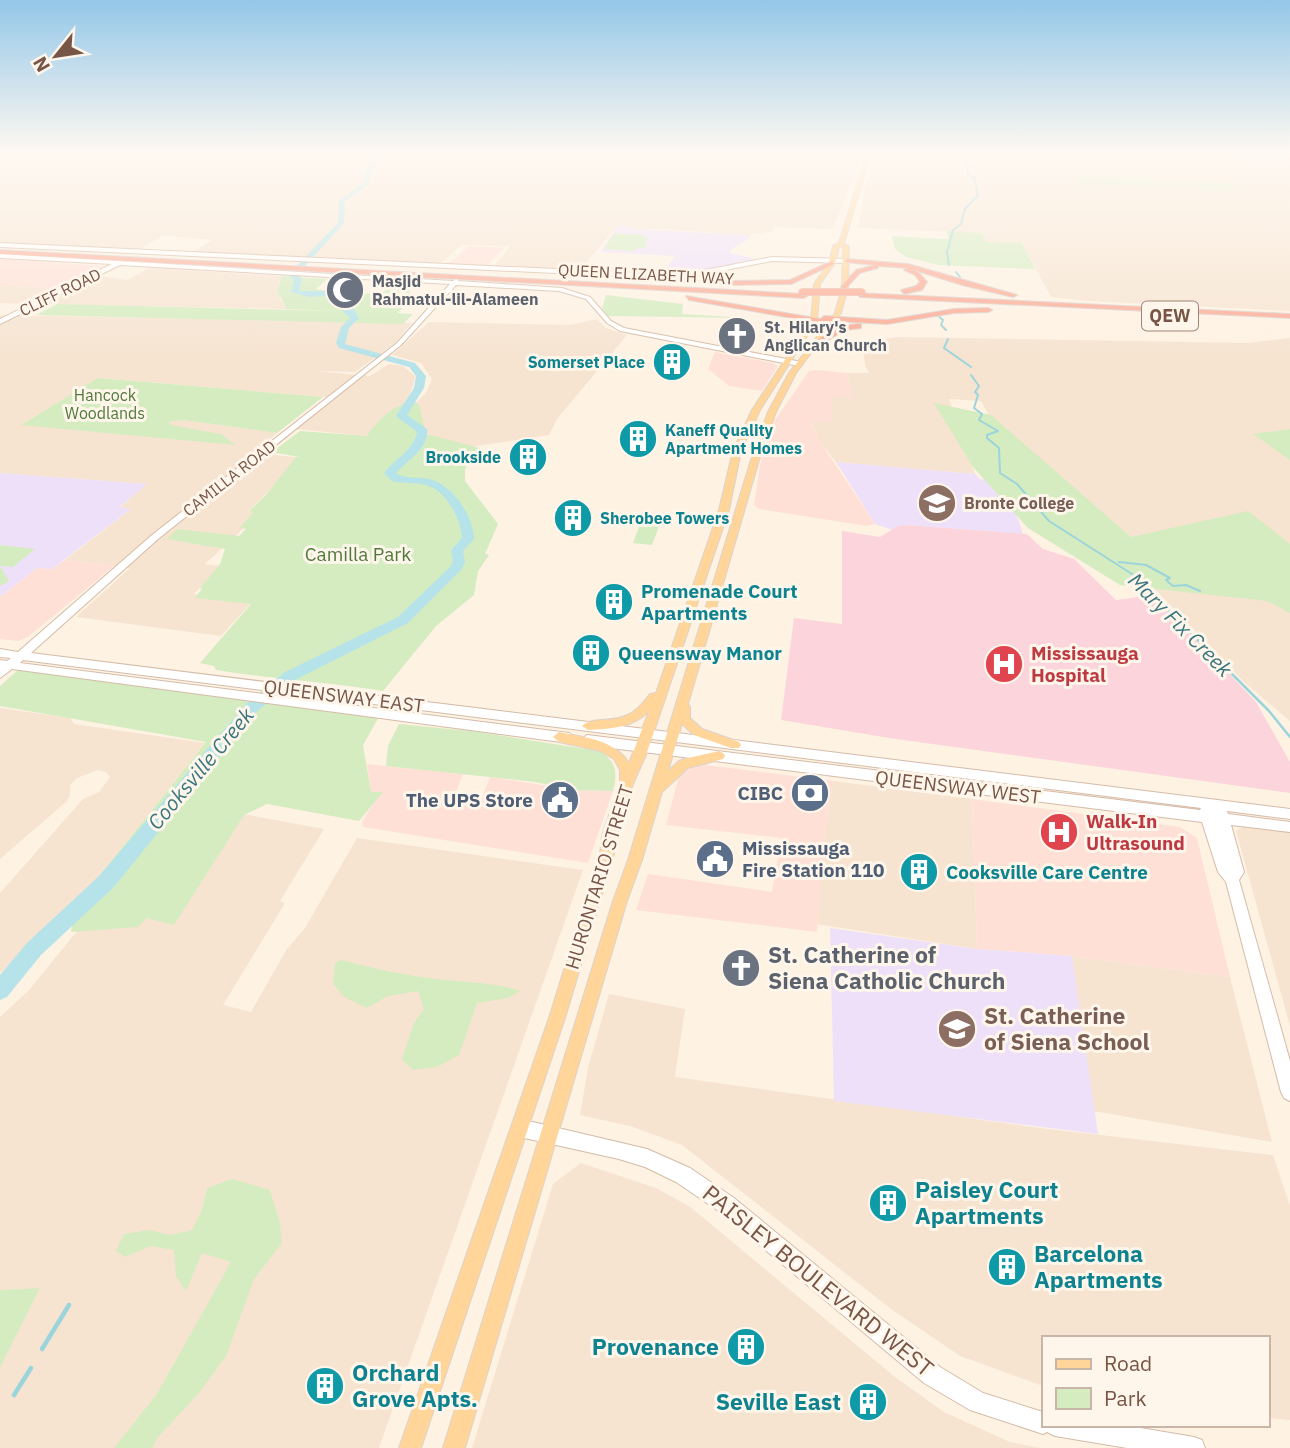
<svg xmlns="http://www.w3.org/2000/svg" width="1290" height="1448" font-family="'IBM Plex Sans',sans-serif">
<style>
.residential{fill:#f6e4d1}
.commercial{fill:#ffe0d6}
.education{fill:#efe0fa}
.medical{fill:#fcd5dc}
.green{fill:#d4ecc0}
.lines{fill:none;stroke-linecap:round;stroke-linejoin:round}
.stream-far2{stroke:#9cd4db;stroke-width:2}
.stream-far1{stroke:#9cd4db;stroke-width:2.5}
.stream{stroke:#9cd4db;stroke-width:4.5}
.river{fill:#b6e3e9;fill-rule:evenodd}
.secondary-casing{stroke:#d5bba8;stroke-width:2}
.primary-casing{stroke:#dcd3cf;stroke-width:2}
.highway-casing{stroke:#dcd3cf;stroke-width:2}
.secondary{fill:#fff;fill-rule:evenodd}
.primary{fill:#ffd599;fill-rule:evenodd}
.highway{fill:#fcac96;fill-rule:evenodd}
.highway-bridge-casing{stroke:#dcd3cf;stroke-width:8;stroke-linecap:butt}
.highway-bridge{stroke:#fcac96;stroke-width:7}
.labels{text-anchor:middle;stroke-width:6;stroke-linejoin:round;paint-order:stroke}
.far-street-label{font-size:16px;fill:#785647;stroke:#fff6eb}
.far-worship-label{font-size:16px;font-weight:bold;fill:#5b616d;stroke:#fff6eb;text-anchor:start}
.far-culture-label{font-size:16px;font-weight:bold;fill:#0d838f;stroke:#fff6eb;text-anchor:end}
.far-park-label{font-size:16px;fill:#50793c;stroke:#fff6eb}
.far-education-label{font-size:16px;font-weight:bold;fill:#785e54;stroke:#fff6eb;text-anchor:start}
.shield{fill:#fff6eb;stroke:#a08678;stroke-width:2}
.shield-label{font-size:18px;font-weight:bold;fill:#785647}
.park-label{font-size:19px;fill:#50793c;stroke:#fff6eb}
.culture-label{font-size:19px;font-weight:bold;fill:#0d838f;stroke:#fff6eb;text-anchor:start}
.health-label{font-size:19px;font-weight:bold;fill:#be3a42;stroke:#fff6eb;text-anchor:start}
.street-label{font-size:19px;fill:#785647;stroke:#fff6eb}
.service-label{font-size:19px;font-weight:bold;fill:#4e5e75;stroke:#fff6eb;text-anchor:end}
.water-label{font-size:21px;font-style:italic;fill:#3a767e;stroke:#fff6eb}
.near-worship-label{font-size:23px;font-weight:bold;fill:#5b616d;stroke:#fff6eb;text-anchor:start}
.near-education-label{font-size:23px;font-weight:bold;fill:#785e54;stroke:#fff6eb;text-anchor:start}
.near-culture-label{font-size:23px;font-weight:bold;fill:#0d838f;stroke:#fff6eb;text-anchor:start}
.near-street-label{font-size:23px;fill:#785647;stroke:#fff6eb}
</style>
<rect width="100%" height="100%" fill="#fef2e3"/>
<path class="residential" d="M862,153l-29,76 -59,-2 -1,4 -24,4 -91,-6 -44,1 -36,42 -86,-4 19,-22 -49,-1 -26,22 -245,-14 21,-13 -42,-4h-8l-25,15 -137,-8v-89z
M875,153h415v158l-202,-10 -37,-4 -29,-54 -36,-1 -6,-9 -121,-5 4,-34z
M149,268l133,8 -4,10 2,13 7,10 -245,-5 58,-28 27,4z
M0,285l58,4 -31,15 -27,-1z
M0,315l412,8 -18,21 -39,28 -39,-1 54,5 19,-12 14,2 12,10 -2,10 -5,12 -30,39 -83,-8 40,-31 -236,-20 -77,46 80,6 81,-10 94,13 -24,20 51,5 -56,53 13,1 -56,52 15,2 -26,28 57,9 -30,33 -145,-19 54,-49 -65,-8 65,-50 -10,-2 26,-24 -146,-11z
M597,319l9,9 21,7 -70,84 -8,16 -79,12 -41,-11 -5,-8 -15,-8 -3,-8 20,-19 6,-14 -11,-16 -29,-8 37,-33 141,3z
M896,337l351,6 43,-5v383l-46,-39 -97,-101 -139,-131 -27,-49 -32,-2 26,75 -139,-12 -15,-19 -11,-22 21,1 -1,-25h22l-5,-24h22l-4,-8 -2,-16 11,-8z
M0,708l70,10 4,6 131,19 -130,164 -75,66v-80l83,-94 16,-7 11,-15 -4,-5 -8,-2 -21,8 -7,7v10l-4,7 -66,57z
M833,781l139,18 5,150 -161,-25 5,-63z
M244,814l80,15 -44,72 5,2 -62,102 28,7 36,-63 18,-21 52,-90 226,32 -204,578h-379v-431l29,-27 67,-82z
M1244,826l46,6v194l-54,-195z
M1072,956l158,21 42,165 -179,-31z
M609,994l76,15 -10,68 365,51 233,27 17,51v214l-23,-2v-80h-224v48l-83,-30 -69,-47 -209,-164 -52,-19 -50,-11 8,-47z
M581,1163l75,25 33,18 206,171 49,35 66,30 31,6h-569l81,-264z"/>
<path class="commercial" d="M469,246l35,2 -20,21 -39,-2z
M0,259l105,7 -47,23 -58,-4z
M715,352l58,11 5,3 -16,25 -33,-5 -21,-17z
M815,370l32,3 5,24h-21l1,25h-22l11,21 54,81 -8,2 -108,-17 -5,-4 6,-40 15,-45 34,-49z
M65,560l49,6 -86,71 -10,4 -18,-2v-42l37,-29 15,1z
M367,764l96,10 -7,18 27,3 7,-18 84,13 39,1 -25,72 -225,-36 -1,-5 17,-28 -8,-1z
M698,764l135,17 -12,80 -4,71 -181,-22 12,-36 124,18 9,-54 -115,-13 13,-49z
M972,799l208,28 17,11 33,139 -158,-21 -95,-7z"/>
<path class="education" d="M1230,153h53l7,4v7l-28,2z
M622,225l9,4 118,6 1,3 -20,12v3l26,6 -44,10 -49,4 12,-17 -75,-4 18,-26z
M836,462l139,12 5,5 25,2 18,53 -118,-9 -12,5 -18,-6z
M0,473l147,11 -27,23 11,2 -79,60 -15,-1 -37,29z
M830,928l147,21 95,7 26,178 -264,-33z"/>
<path class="medical" d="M905,525l122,9 16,15 31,10 42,41 38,-5 102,107 34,60v31l-401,-55 -108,-18 13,-102 48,6v-93l38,6 18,-11z"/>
<path class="green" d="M1074,176l157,7 6,7 -155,-6z
M946,231l35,2 6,9 35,1 13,26 -96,-4 -33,-8 -11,-8 -3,-13 57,3z
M614,233l31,2 -1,3h4l-3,10h-8l-2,3 -31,-2z
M282,276l45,3 -11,10c21,3 62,10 78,-3l14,1 5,13 -16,13 16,1 -10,10 -367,-9 21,-11 282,7 -52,-2 -10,-18z
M606,295l77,9 -1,10 66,4 -141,-2 -5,-8z
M98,378l225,19 -46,36 -94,-13 -15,2 3,3 50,9 14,11 -214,-20z
M412,400l7,5 7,29 54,14 -15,21v12l33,43 -13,30 4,1 -11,16 -4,24 -38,31 -53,65c-56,-9 -111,-12 -167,-21l-2,-4 -14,-3 51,-59 -56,-6 7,-9 -2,-1 20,-24 5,-15 -58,-10 10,-10 62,7 7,-7 -6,-1 13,-16 -4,-1 17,-16 30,-38 9,1 -33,-6 28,-21 67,5c12,-18 24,-28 45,-36z
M934,403l57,12 140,122 117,-26 42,33v69l-23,-12 -147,-16 -92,-57 -55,-61z
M1290,429v31l-37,-26z
M641,522l19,2 -8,21 -19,-2z
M0,545l35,4 -22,18 -13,-1 9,15 -9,5z
M19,669l360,48 -16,28 8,47h12l-24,29 -92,-17 -23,11 -70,110 -27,-7 -9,9 -67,5 4,-25 131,-165 -206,-36v-20z
M399,724l80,8 119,19c18,8 20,22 15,40l-39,-1 -39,-8 -149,-16 2,-20z
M341,960c34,9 68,16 103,20 29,3 48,2 76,11l-12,7 -31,5 -18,52 -22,12 -24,3 -11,-11 12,-36 10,-14 -6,-18 -30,5 -21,12 -24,-12 -10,-12 2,-21z
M232,1179l38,11 10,34 2,19 -28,36 -28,77 -27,37 -41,44 -6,11h-38l43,-54 74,-132 -29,-9 -16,38 -10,-15 -2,-26 -23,-4 -26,11 -9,-6 8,-17 25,-4 22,5 21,-5 10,-20 5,-22z
M40,1288l-40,79v-77z"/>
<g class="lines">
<path class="stream-far2" d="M960,153l8,13v9l7,3 1,8
M1276,153l14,6
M949,265l-2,-13 6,-22 8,-6 4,-15 13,-14 -2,-7
M956,272l4,5
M937,315l6,5 -2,5 5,5
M948,339l-4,9 27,19
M971,375l8,11 -4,6 3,3 -4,13 8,6 -3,6 19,11 -11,4v3l12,10 1,25 17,11 32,37 83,53 65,65
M1119,562l27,3 24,13 -4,2 7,6 13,-1 14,6"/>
<path class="stream-far1" d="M1195,637l74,74 21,26"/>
<path class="stream" d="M42,1349l27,-44
M14,1395l17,-27"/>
<path class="river" d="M371,153h6l-9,32 -23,17 -1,21 -47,52 5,4 -3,12h32l23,18 5,9 -10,10 -4,16 70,19 11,13 -2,12 -17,27 20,14c2,20 -19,30 -31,44 9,6 22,4 33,6 24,6 44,36 45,60l-11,12 2,11 -3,7 -54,54 -113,57 -40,33 -142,175 -72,67 -34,42 -7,3v-25l27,-32 72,-67 146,-171 40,-33 113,-55 52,-50 3,-5 -2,-12 11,-12c-1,-19 -16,-48 -36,-53 -11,-3 -23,-1 -34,-4l-8,-8c12,-15 29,-22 33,-41l-21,-16 18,-28 2,-12 -7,-9 -70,-19 -3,-5 5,-16 9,-9 -24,-22 -17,1 -18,-5 3,-12 -6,-5 50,-52 1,-22 23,-17z"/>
<g class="secondary-casing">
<path id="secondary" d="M0,243l661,31 39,-3 72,-14 75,2 3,2 -3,2 -75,-2 -72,14 -39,3 -661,-31z
M0,254l453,27 3,-2 3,2 103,7 28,9 21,24 13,7 178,34 1,2 -4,2 -179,-35 -13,-8 -21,-24 -27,-8 -103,-6 -55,60 -243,194 -127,114 1259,156v10l-63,-8 1,3 62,8v10l-59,-7 13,47 -5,8 51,181v40l-6,-3 -3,-6 -55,-210 -8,-10 -16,-50 -615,-77 -6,-5 6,-5 613,75 1,-2 -1178,-148 -3,3 549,70 6,5 -6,5 -557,-74 -12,9v-18l7,1 4,-3 -11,-1v-8l18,3 134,-117 245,-192 53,-59 -330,-19 -120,59v-5l112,-55 -112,-6z
M520,1119l127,30 43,19 44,30 206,169 43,26 60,19v13h80l71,12 8,3 3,8h-78l-72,-12 -8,-4 -4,2 -73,-24 -46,-27 -204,-171 -44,-30 -31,-15 -26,-8 -99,-22 -6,-3 -3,-6 3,-6z"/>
</g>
<g class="primary-casing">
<path id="primary" d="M867,153h4l-27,90 5,4 -1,40 -7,26 -45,60 -20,39 -17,48 -71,244 2,3v11l12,11 37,13 2,3 -2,3h-8l-37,-13 -12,-11 -14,47 11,-10 5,-2 35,-8 4,2 2,3 -2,3 -35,9 -26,24 -20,68 -15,41 -162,547h-22l170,-547 15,-41 123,-400 17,-48 21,-39 46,-60 7,-26 1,-39 -2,-2 -2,1 -4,16 -15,21 -3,36 -57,90 -19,41 -12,59 -83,245c-15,32 -28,63 -32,99l-49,164 -144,430h-22l150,-430 51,-164 2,-18 18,-53v-13l-6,-11 -14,-8 -41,-9 -6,-5 6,-5c26,6 55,7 70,31l20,-52c-16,17 -39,18 -61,19l-6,-4c9,-9 30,-4 43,-10 11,-4 18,-13 25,-22l6,-1 63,-183 14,-59 19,-41 59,-90 3,-36 15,-21 4,-17 6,-3z"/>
</g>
<g class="highway-casing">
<path id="highway" d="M0,250l803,44 4,2 -4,2 -803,-44z
M847,259l61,5 109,31 -4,2 -51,-12 -51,-16 8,4 8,9 -5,8 -18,4 -3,-4 15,-4 4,-4 -5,-7 -11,-5 4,-2 -30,-2v2l-18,5 -15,16 -4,-2 15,-17 19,-5 -30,-3z
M832,261l2,3 -43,20 -66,1 -4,-2 4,-2 65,-1z
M857,293l433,21v4l-430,-21z
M686,296l135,23 3,-3 63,4 67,-11 34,-1 4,2 -4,2 -34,1 -67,11 -53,-3 3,2 -4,2 -144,-25z
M858,324h3v4l-16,2 -31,18 -7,-2 33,-20z"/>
</g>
<use href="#secondary" class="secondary"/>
<use href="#primary" class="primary"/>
<use href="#highway" class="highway"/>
<g class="highway-bridge-casing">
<path id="highway-bridge" d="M802,292h60"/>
</g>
<use href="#highway-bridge" class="highway-bridge"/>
</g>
<linearGradient id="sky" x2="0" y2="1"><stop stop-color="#94c7e8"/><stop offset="0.43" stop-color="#fff9f2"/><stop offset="1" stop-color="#fff9f2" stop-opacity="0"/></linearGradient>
<rect width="1290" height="356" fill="url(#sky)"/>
<defs>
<g id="mosque-disc" transform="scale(2.0125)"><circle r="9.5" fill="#6b7280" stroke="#fff6eb"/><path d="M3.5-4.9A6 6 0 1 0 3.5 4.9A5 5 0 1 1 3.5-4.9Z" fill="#fff"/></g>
<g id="church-disc" transform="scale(2.0125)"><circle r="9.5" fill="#6b7280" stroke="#fff6eb"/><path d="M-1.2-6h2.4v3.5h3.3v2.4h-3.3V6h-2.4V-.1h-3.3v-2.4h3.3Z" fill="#fff"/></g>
<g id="building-disc" transform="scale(2.0125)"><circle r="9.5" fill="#0f9aa8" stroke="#fff6eb"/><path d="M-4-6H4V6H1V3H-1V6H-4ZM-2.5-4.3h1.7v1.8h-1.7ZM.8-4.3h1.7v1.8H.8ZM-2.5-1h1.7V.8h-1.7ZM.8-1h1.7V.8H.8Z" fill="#fff"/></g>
<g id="school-disc" transform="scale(2.0125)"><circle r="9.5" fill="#8d6e63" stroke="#fff6eb"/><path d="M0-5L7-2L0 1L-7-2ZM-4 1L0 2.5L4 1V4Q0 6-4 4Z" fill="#fff"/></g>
<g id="hospital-disc" transform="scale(2.0125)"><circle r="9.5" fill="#e0444e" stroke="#fff6eb"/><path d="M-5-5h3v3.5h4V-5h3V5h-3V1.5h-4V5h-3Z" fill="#fff"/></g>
<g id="bank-disc" transform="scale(2.0125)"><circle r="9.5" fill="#5c6f8a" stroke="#fff6eb"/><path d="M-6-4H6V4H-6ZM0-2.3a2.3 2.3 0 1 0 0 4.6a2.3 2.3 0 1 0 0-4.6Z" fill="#fff"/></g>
<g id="civic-disc" transform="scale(2.0125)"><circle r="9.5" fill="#5c6f8a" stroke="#fff6eb"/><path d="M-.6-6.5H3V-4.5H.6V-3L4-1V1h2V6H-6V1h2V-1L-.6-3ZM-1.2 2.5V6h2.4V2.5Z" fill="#fff"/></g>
</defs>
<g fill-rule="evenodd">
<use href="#mosque-disc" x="345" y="290"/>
<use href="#church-disc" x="737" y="336"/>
<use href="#building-disc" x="672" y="362"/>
<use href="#building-disc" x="638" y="439"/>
<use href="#building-disc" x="528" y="457"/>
<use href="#school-disc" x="937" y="503"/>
<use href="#building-disc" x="573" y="518"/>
<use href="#building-disc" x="614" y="602"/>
<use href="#building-disc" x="591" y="653"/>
<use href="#hospital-disc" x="1004" y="664"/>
<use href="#bank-disc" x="810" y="793"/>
<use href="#civic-disc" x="560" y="800"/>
<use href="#hospital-disc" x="1059" y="832"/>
<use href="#civic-disc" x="715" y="859"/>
<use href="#building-disc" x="919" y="872"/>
<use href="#church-disc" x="741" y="968"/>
<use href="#school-disc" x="957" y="1029"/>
<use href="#building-disc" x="888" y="1203"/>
<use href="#building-disc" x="1007" y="1267"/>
<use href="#building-disc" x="746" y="1347"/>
<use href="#building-disc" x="325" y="1386"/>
<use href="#building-disc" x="868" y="1402"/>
</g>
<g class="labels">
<g class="far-street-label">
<text transform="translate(646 274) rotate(3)" y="6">QUEEN ELIZABETH WAY</text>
<text transform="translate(60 292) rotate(-26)" y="6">CLIFF ROAD</text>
<text transform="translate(229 478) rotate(-38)" y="6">CAMILLA ROAD</text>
</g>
<g class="far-worship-label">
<text x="372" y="287">Masjid<tspan x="372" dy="18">Rahmatul-lil-Alameen</tspan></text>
<text x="764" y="333">St. Hilary's<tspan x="764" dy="18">Anglican Church</tspan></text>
</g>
<g class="far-culture-label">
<text x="645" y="368">Somerset Place</text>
<text x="665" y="436" text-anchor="start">Kaneff Quality<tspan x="665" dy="18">Apartment Homes</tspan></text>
<text x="501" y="463">Brookside</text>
<text x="600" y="524" text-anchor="start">Sherobee Towers</text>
</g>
<g class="far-park-label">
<text x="105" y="401">Hancock<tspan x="105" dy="18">Woodlands</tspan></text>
</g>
<g class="far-education-label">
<text x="964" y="509">Bronte College</text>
</g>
<rect class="shield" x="1142" y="301.5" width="56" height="29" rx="5"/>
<g class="shield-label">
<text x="1170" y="322">QEW</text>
</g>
<g class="park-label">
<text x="358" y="561">Camilla Park</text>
</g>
<g class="culture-label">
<text x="641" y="598">Promenade Court<tspan x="641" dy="22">Apartments</tspan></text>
<text x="618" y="660">Queensway Manor</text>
<text x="946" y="879">Cooksville Care Centre</text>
</g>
<g class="health-label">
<text x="1031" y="660">Mississauga<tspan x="1031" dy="22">Hospital</tspan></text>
<text x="1086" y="828">Walk-In<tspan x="1086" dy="22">Ultrasound</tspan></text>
</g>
<g class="street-label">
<text transform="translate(344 696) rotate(7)" y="7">QUEENSWAY EAST</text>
<text transform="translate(958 787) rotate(7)" y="7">QUEENSWAY WEST</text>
<text transform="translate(599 877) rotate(-73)" y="7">HURONTARIO STREET</text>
</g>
<g class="service-label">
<text x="783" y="800">CIBC</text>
<text x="533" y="807">The UPS Store</text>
<text x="742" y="855" text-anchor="start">Mississauga<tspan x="742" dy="22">Fire Station 110</tspan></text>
</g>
<g class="water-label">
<text transform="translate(1180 625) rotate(45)" y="7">Mary Fix Creek</text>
<text transform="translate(201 769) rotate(-50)" y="7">Cooksville Creek</text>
</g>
<g class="near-worship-label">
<text x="768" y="963">St. Catherine of<tspan x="768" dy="26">Siena Catholic Church</tspan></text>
</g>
<g class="near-education-label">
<text x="984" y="1024">St. Catherine<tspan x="984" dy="26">of Siena School</tspan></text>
</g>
<g class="near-culture-label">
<text x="915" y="1198">Paisley Court<tspan x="915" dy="26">Apartments</tspan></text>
<text x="1034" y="1262">Barcelona<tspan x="1034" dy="26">Apartments</tspan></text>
<text x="719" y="1355" text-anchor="end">Provenance</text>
<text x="352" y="1381">Orchard<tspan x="352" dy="26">Grove Apts.</tspan></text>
<text x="841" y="1410" text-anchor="end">Seville East</text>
</g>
<g class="near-street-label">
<text transform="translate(818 1281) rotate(39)" y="8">PAISLEY BOULEVARD WEST</text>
</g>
</g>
<rect x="1042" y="1336" width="228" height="91" fill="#fff6eb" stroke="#c9b6a9" stroke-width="2"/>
<rect x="1056" y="1359" width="35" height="10" fill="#ffd599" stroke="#c9b6a9" stroke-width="2"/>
<text x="1104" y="1371" font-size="21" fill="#785647">Road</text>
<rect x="1056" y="1388" width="35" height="21" fill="#d4ecc0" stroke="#c9b6a9" stroke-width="2"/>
<text x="1104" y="1406" font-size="21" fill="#785647">Park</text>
<g transform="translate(56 56) rotate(240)" stroke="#fff6eb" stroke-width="5" paint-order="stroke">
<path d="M0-5L12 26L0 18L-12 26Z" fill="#785647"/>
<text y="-10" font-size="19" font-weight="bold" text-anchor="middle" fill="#785647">N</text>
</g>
</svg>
